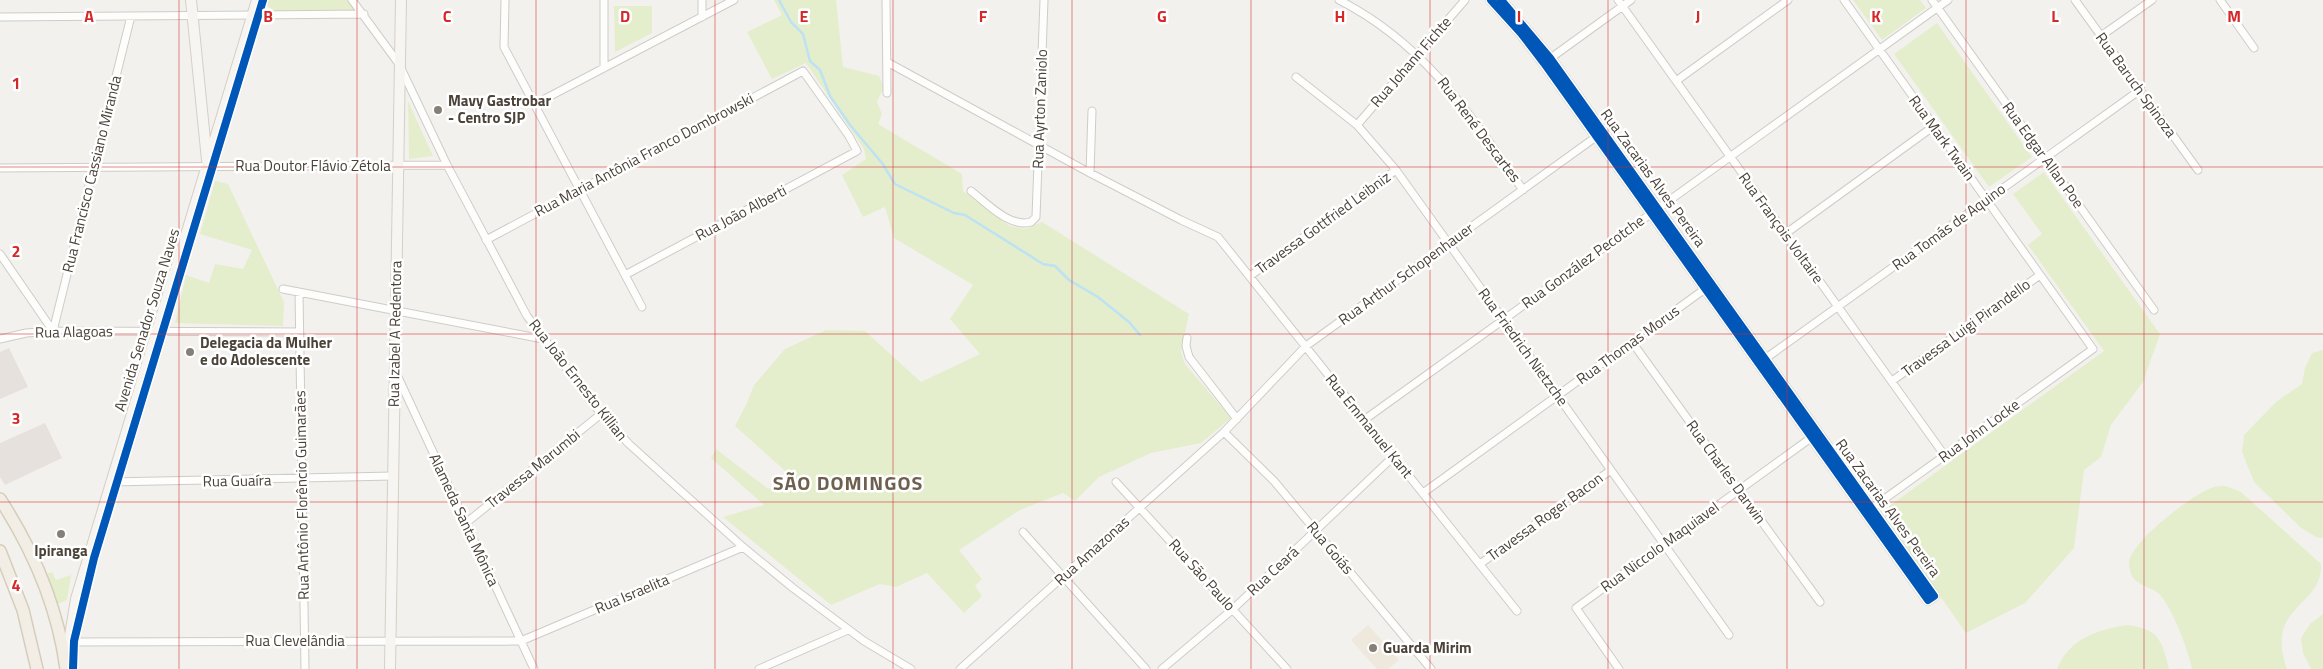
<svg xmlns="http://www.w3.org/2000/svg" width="2323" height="669" font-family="'Titillium Web',sans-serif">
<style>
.industrial{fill:#e6e1dd}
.education{fill:#eee8dd}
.green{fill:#e4eecc}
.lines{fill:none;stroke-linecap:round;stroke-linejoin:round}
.stream{stroke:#bce2f3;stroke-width:2.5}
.street-casing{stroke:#cfccc8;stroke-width:9}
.secondary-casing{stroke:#d5cfc5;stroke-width:12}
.primary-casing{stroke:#d6ccba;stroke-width:14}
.street{stroke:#fdfdfc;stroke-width:7}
.secondary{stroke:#f7f5f1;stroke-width:10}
.primary{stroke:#f2eee6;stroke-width:11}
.cycleway-casing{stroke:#fff;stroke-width:11}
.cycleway{stroke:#0057b8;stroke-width:8}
.grid{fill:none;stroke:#d62828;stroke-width:1;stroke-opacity:0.55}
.poi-dot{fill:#867f78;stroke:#fff;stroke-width:2}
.labels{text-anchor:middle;stroke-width:5;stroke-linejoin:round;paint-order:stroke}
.street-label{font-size:15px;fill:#4b4238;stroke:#fff}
.poi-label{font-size:15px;font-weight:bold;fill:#4b4238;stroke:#fff;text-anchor:start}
.district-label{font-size:20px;font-weight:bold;letter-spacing:1px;fill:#6f5f4e;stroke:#fff}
.grid-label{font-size:16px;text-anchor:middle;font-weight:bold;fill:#d62828;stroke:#fff;stroke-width:5;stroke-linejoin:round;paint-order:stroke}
</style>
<rect width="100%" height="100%" fill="#f3f1ee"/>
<path class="industrial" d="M9,348l19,39 -28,12v-47z
M45,423l17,35 -57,27 -5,-8v-34z"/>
<path class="education" d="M1368,625l31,35 -11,9h-11l-26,-29z"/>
<path class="green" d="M266,0h82l7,10 -81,2 -9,-9z
M774,0h62l7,67 36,9 5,11 -7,15 5,12 -4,10 84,50 1,17 47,35 15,3 17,-7 147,92 -8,38 4,12 46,54 -30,25 -50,10 -52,24 -24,24 -12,-8 -43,17 -61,40 23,29 -7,7 7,10 -18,17 -37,-40 -31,14 -16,-3 -49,21 -108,-88 41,-12 -53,-47 5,-9 51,39 11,2 7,-6 4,-7 -7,-9 -47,-42 11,-21 8,-20 31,-36 41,-19 39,1 56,51 59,-28 -30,-35 23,-34 -79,-47 -9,-31 -22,10 -21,-42 24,-16 -2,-10 -58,-86 -34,16 -25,-47 35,-17z
M1853,0h67l6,8 -44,32z
M614,6h38v27l-37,19z
M1937,23l95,134 -43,30 -95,-133z
M408,101l25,55 -24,3z
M2044,172l116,162 -17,48 -32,43 -10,32 -17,13 -10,78 -49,55 -59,30 -85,-121 223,-161 -76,-106 14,-11 -29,-40z
M215,181l13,3 56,118 -1,24 -108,-3 11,-48 23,8 6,-19 28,5 9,-19 -52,-16z
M2322,350h1v188l-7,-1 -15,-9 -47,-46 -12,-30 2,-17 33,-34 25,-17 3,-16 7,-15z
M2226,486l15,6 80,72c2,44 -57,40 -34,105h-95c-3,-17 -21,-65 -34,-76 -8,-7 -22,-7 -27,-19 -1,-3 -2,-8 -2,-11 1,-21 63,-68 82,-75 5,-2 11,-2 15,-2z
M52,572l4,8 15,-5 -4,25 -12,5 -11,-30z
M2323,614v55h-12l-8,-16 -2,-15 9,-14z
M2127,625c31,4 35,14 42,44h-112c12,-30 39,-39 70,-44z"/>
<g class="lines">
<path class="stream" d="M779,0l12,22 12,12 7,27 10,9 10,26 20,29 32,38 13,21 59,29 11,2 78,49 12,2 14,14 29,17 31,25 11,13"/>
<g class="street-casing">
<path id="street" d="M352,0l47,64 48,101 80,151 74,98 28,30 114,103 50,41 71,53 47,28
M505,0l-1,47 138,260
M604,0v68
M886,0l1,93
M1339,0c86,44 130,113 184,190
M1618,0l327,456
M1844,0l249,349 -224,161
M1932,0l222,310
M2075,0l123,170
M2220,0l34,48
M0,17l364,-3
M702,17v-17
M2101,36l51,-36
M1548,60l83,-60
M887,62l203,111 91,47 37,17 299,374
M1296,77l61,48 39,45 333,465
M1676,81l112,-81
M535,104l199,-104
M1357,125l108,-125
M0,168l447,-3
M1090,173l2,-62
M971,191c16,12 38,37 60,31l5,-5 8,-217
M1785,234l149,-108
M486,240l317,-169 46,65 8,15 -232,124
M0,254l53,77
M1250,276l146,-106
M283,289l260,50
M299,292l6,377
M53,331l78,-315
M1187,338l-1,8 3,11 48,62
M0,339l26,-6 27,-2 246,1
M1632,342l188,260
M1762,361l378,-271
M397,375l137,294
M1892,381l148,-106
M1364,420l584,-420
M1224,432l50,49 157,188
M110,482l283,-6
M1116,482l171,187
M1423,493l286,-207
M466,523l135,-109
M1023,532l123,137
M1480,564l131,-94
M69,642l452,-1 222,-94
M759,669l89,-39
M960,669l264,-237 82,-86 294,-212
M1162,669l71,-60 161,-153
M1619,669l-43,-61 239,-173"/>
</g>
<g class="secondary-casing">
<path id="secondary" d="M191,0l16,160
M1491,0l30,33 23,30 384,537 6,-4 -384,-538 -49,-58
M69,666v-24l7,-43 181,-599
M390,669l11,-669"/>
</g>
<g class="primary-casing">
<path id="primary" d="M0,499c33,51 58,109 66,170
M0,551l23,59 14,59"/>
</g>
<use href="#street" class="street"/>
<use href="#secondary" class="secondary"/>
<use href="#primary" class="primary"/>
<g class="cycleway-casing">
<path id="cycleway" d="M1491,0l30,33 23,30 384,537 6,-4 -384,-538 -49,-58
M73,669l1,-28 20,-83 169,-558"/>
</g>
<use href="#cycleway" class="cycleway"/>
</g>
<path class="grid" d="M179,0v669M357,0v669M536,0v669M715,0v669M893,0v669M1072,0v669M1251,0v669M1430,0v669M1608,0v669M1787,0v669M1966,0v669M2144,0v669M0,167h2323M0,334h2323M0,502h2323"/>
<g class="poi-dot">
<circle cx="438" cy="110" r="5"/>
<circle cx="190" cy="352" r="5"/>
<circle cx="61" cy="534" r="5"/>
<circle cx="1373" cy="648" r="5"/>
</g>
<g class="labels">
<g class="street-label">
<text transform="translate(1411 62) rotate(-49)" y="5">Rua Johann Fichte</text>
<text transform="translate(2136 85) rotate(54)" y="5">Rua Baruch Spinoza</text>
<text transform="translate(1040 109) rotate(-88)" y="5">Rua Ayrton Zaniolo</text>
<text transform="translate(1479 130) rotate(53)" y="5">Rua René Descartes</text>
<text transform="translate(1942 138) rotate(54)" y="5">Rua Mark Twain</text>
<text transform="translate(644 155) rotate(-28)" y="5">Rua Maria Antônia Franco Dombrowski</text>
<text transform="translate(2043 155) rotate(54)" y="5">Rua Edgar Allan Poe</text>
<text x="313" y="171">Rua Doutor Flávio Zétola</text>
<text transform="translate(92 174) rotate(-76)" y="5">Rua Francisco Cassiano Miranda</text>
<text transform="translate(1653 178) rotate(54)" y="5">Rua Zacarias Alves Pereira</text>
<text transform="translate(741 213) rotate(-28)" y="5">Rua João Alberti</text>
<text transform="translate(1323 223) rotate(-36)" y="5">Travessa Gottfried Leibniz</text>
<text transform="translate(1949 227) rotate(-36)" y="5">Rua Tomás de Aquino</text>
<text transform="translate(1781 228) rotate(54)" y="5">Rua François Voltaire</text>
<text transform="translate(1583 262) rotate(-36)" y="5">Rua González Pecotche</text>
<text transform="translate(1406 274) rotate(-36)" y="5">Rua Arthur Schopenhauer</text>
<text transform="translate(147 320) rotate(-73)" y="5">Avenida Senador Souza Naves</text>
<text transform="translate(1966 328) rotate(-36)" y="5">Travessa Luigi Pirandello</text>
<text transform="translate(74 332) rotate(-1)" y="5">Rua Alagoas</text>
<text transform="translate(395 334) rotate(-89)" y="5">Rua Izabel A Redentora</text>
<text transform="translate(1628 345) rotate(-36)" y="5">Rua Thomas Morus</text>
<text transform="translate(1523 347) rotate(54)" y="5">Rua Friedrich Nietzche</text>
<text transform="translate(578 380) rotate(52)" y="5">Rua João Ernesto Killian</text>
<text transform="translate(1369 426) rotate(51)" y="5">Rua Emmanuel Kant</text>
<text transform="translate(1979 431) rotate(-36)" y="5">Rua John Locke</text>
<text transform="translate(533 469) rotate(-39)" y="5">Travessa Marumbi</text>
<text transform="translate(1726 472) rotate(54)" y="5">Rua Charles Darwin</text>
<text transform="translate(237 481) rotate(-1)" y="5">Rua Guaíra</text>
<text transform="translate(302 495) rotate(-91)" y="5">Rua Antônio Florêncio Guimarães</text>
<text transform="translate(1888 508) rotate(54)" y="5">Rua Zacarias Alves Pereira</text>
<text transform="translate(1545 517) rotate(-36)" y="5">Travessa Roger Bacon</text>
<text transform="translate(464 520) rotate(65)" y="5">Alameda Santa Mônica</text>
<text transform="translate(1660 547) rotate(-36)" y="5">Rua Niccolo Maquiavel</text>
<text transform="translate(1330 548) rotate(50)" y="5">Rua Goiás</text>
<text transform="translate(1092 551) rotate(-42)" y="5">Rua Amazonas</text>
<text transform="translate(1273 571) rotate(-43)" y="5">Rua Ceará</text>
<text transform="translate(1202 575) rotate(48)" y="5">Rua São Paulo</text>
<text transform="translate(632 594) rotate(-23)" y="5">Rua Israelita</text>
<text x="295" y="646">Rua Clevelândia</text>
</g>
<g class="poi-label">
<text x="448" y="106">Mavy Gastrobar<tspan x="448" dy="17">- Centro SJP</tspan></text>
<text x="200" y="348">Delegacia da Mulher<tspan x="200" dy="17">e do Adolescente</tspan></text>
<text x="61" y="556" text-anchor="middle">Ipiranga</text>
<text x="1383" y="653">Guarda Mirim</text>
</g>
<g class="district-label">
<text x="848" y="490">SÃO DOMINGOS</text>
</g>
</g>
<g class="grid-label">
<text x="89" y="22">A</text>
<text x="268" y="22">B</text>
<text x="447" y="22">C</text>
<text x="625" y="22">D</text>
<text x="804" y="22">E</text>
<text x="983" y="22">F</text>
<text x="1162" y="22">G</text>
<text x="1340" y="22">H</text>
<text x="1519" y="22">I</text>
<text x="1698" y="22">J</text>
<text x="1876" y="22">K</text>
<text x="2055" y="22">L</text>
<text x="2234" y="22">M</text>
<text x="16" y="89">1</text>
<text x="16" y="257">2</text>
<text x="16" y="424">3</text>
<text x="16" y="591">4</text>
</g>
</svg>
